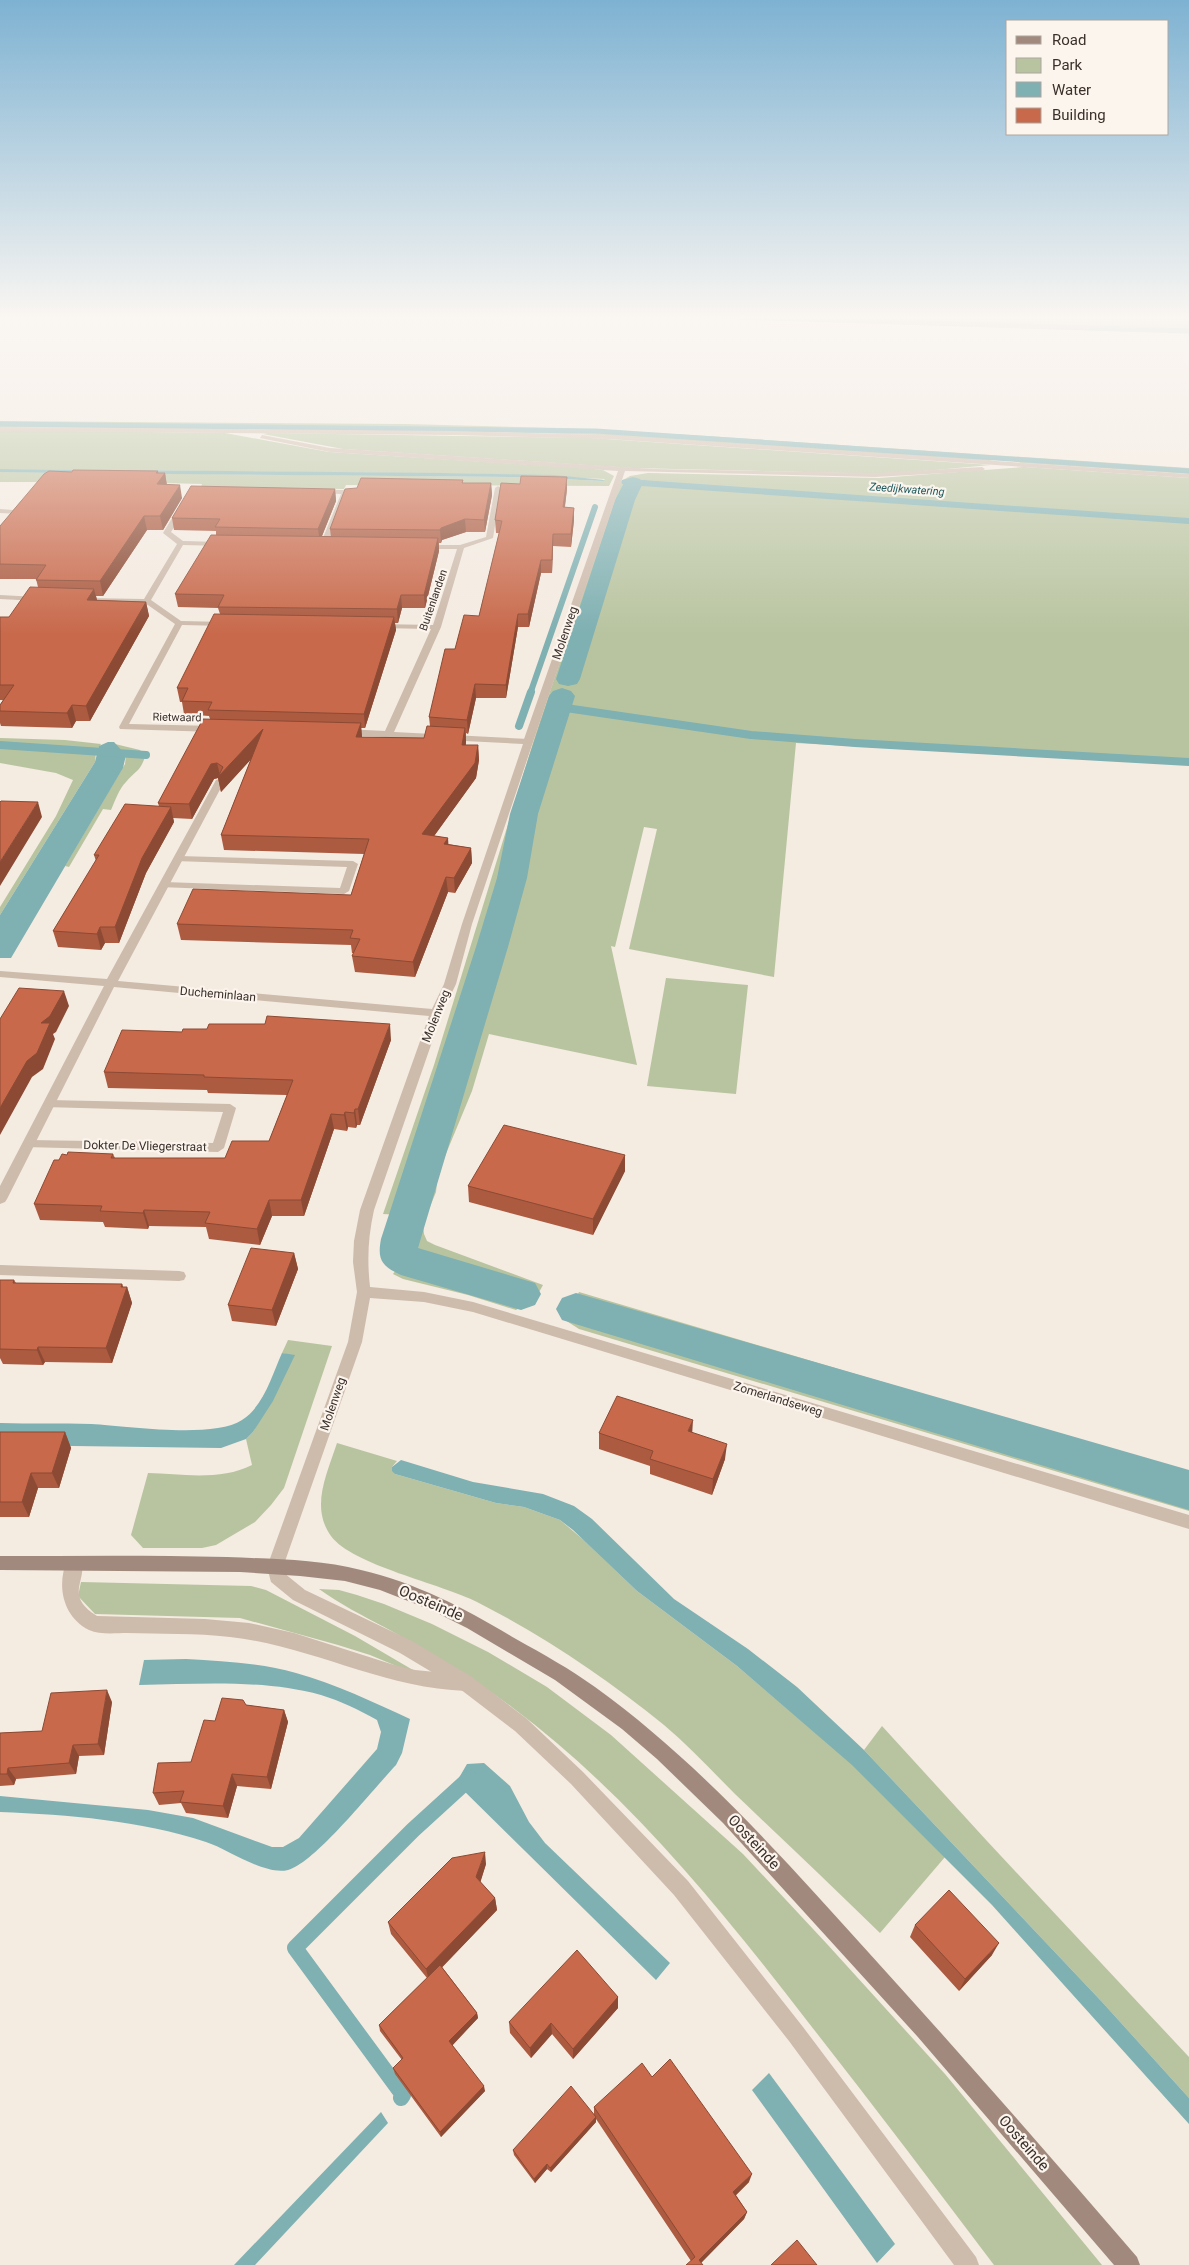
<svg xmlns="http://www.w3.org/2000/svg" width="1189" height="2265" font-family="Roboto,sans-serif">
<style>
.green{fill:#b8c4a0}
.water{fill:#7fb0b2}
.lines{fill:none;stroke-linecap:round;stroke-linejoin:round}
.stream-far3{stroke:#7fb0b2;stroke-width:5}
.stream-far2{stroke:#7fb0b2;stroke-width:6}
.stream-far1{stroke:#7fb0b2;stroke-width:8}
.stream{stroke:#7fb0b2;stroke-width:16}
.canal{fill:#7fb0b2;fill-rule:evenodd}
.lane{fill:#cdbbac;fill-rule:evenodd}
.street{fill:#cdbbac;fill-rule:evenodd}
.secondary{fill:#a18a7d;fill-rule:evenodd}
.wall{fill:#ac5a40}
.shaded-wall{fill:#8c4a34}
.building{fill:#c8694b;stroke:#8c4a34}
.labels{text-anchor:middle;stroke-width:4.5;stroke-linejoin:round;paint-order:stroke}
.far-water-label{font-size:11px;font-style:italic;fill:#1f5a5e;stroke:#fbf5ee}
.far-street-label{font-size:11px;fill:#3b302b;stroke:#fbf5ee}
.street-label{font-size:12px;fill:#3b302b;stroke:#fbf5ee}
.near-street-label{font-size:15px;fill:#3b302b;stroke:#fbf5ee}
</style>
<rect width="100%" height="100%" fill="#f4ebe1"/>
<path class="green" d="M662,317h527v16z
M0,421l406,3 155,4 130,7 498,33v6l-168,-11 -19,-5 -13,3 -392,-26 -124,-4 -203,-1 -15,-3 -11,3 -244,-3z
M0,430l225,3 104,19 254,16 20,2 11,6 -5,10 -263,-1 -2,4 -143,-2 1,-3 -160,-4 -6,2h-36v-10l517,5 86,4 2,-2 -117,-5 -488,-5z
M268,433l323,5 400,27 -101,9 -258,-6 -289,-19 -80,-15z
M1024,467l165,11v287l-393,-22 -22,234 -145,-28 28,-120 -13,-2 -29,120 -4,-1 26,119 -148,-31 -17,57 -34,82 -2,19 -13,32 1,10 3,7 8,4 108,40 -5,9 -22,16 -48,-15 -65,-16 -10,-5 7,-10 -12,-4 12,-45 -17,-1 51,-149 102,-332 85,-252 9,-5 18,-3 231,5z
M0,738l65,2 36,4 -5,8 -1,10 -95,153v-8l56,-91 17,-36 -17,-7 -56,-10z
M115,744l25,6 5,7c-5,15 -10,14 -19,25 -7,7 -11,19 -15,28l-8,-1 -34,58 -4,-1 60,-102 1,-9z
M666,978l82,7 -12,109 -89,-8z
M579,1292l610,181v38l-610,-182 -14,-9z
M288,1340l44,6 -48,142 -13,17 -16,17 -39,23 -14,3h-59l-12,-13 17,-62c33,1 73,8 104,-8l-6,-26 7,-7 41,-76 -12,-3z
M337,1443l60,18 -5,6 3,7 101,29 28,4 36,13 26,22 51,49 100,75 115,98 93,93 -65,76c-48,-47 -97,-93 -145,-139 -23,-23 -46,-48 -71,-69 -58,-47 -120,-89 -187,-123 -35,-18 -125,-37 -146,-66 -21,-29 -4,-62 6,-93z
M81,1582l170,4 15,4 89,46 75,44 -60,-25 -32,-10 -98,-27 -145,-4 -17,-18z
M319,1589l20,1 18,5 27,9 48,20 56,28 59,35 64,48 132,119 84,90 118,130 157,191h-108c-62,-82 -123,-163 -186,-243 -87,-113 -180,-228 -295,-314 -40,-30 -84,-56 -127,-80 -23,-12 -46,-24 -67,-39z
M882,1726l105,115 202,216v41l-86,-95 -239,-253z"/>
<path class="water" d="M0,469l443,4 111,2 51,5 -2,1 -86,-4 -458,-4 -59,-1z
M108,742h6l12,13 -3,13 -112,190h-11v-43l95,-153 4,-16z
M282,1353l13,2 -22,46 -20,31 -7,7 -25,9 -221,-3v-22c30,1 61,0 91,1 36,2 122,15 151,-4 22,-14 30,-45 40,-67z
M401,1460l72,22 70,12 31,12 18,13 82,80 74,50 49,38 67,63 239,253 86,95v26l-197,-219 -140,-140 -115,-99 -100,-75 -64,-61 -13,-10 -36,-13 -28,-4 -101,-29 -3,-3v-4z
M186,1659c37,2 75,4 110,14 40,11 77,29 114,46l-8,34 -6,12c-22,23 -81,98 -108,105 -23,6 -60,-21 -82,-28 -67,-22 -136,-27 -206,-30v-16l148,14 45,8 79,29h11l16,-9 78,-89 4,-17 -4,-12c-18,-10 -36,-19 -56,-25 -58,-16 -123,-11 -182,-10l5,-25z
M484,1763l26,23 19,36 16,21 125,120 -14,17 -200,-197 11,-19z
M769,2073l126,171 -18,19 -125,-173z
M381,2112l7,11 -133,142h-21z"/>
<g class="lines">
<path class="stream-far3" d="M737,317l452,14
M0,424l596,7 593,40
M624,482l22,1"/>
<path class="stream-far2" d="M627,482l562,39
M530,694l65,-187"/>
<path class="stream-far1" d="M559,707l192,28 104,8 334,19
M519,726l12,-34
M0,745l146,10
M518,825l3,1"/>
<path class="stream" d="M401,2098l2,-3 -108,-147 118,-118 57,-52"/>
<path class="canal" d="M633,477l7,2 3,4 -8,17 -55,179 -3,5 -9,2 -9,-2 -3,-5 59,-179 11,-21z
M562,688l9,3 4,5 -37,118 -11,64 -19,69 -90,301 117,35 6,11 -6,11 -14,5 -120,-35c-19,-9 -24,-15 -20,-36l95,-292 21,-69 13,-64 39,-118 4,-5z
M576,1293l613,177v40l-627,-190 -6,-11 6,-11z"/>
<path class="lane" d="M0,427l453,4 155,4 581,39v4l-581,-39 -155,-4 -453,-4z
M262,435l68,13 324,21 221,4 107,-6 3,2 -3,2 -107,6 -250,-6 -92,271 -5,3 -5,-3 95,-271 -288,-19 -70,-14z
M179,856l174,5 5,3 -9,27 -5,3 -184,-7 -1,-2 5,-3 176,6 7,-21 -172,-6 -1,-2z
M49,1100l181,4 6,4 -12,40 -6,4 -193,-5 -2,-3 6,-4 184,3 10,-31 -178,-5 -2,-3z
M74,1556l6,2c10,22 -18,36 17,58l108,3 44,4 45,10 97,31 24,6 51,5 6,2 3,6 -3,6 -6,2c-85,-3 -154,-45 -236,-54 -34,-4 -69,-3 -103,-4 -11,0 -27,2 -38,-3 -27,-14 -33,-46 -21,-72z"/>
<path class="street" d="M498,486l3,2 -8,50 -29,10 -23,79 -47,105 134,7 5,3 -61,182 -16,60 -14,29 -68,197c-6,27 -7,50 -4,77l54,5 49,10 716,213v14l-716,-217 -49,-10 -54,-4 -8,44 -79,225 1,6 21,17 107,51 60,36 55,42 56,53 105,109 115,146 173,230 3,8h-25l-165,-224 -115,-146 -103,-111 -56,-53 -55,-42 -60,-36 -107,-53 -22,-18 -4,-15 81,-225 9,-50 -4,-30 1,-21 6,-31 69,-194 -315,-29 -107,212 -2,3 -5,2v-18l104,-200 -104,-9v-6l107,8 109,-199 3,-1 5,3 -106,199 314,28 12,-25 18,-60 61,-180 -178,-9 -5,-3 5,-3 40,2 46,-102 -53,-1 -4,-2 4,-2 55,1 24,-76h-34l-4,-2 4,-2h37l26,-8 9,-49z
M319,490h26l3,2 -20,53 -4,2 -4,-2 21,-51 -24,-1v-2z
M21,501l6,1 -9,12 -18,-1v-4l13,1z
M178,508l7,2 -14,22 12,9 38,1 4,2 -4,2 -38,-1 -32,55 30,21 44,1 4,2 -4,2 -43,-1 -53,99 86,2 4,3 -4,3 -95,-3 -1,-2 56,-103 -30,-21 -60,-1 -4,-2 4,-2 59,1 33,-55 -14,-11z
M0,595l37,2 4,2 -4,2 -37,-2z
M0,1265l179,6 5,1 2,4 -2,4 -5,1 -179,-6z"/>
<path class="secondary" d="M0,1556c76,0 151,-1 227,1 45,2 91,2 134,13 56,13 107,40 155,69 27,15 54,30 79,48 104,75 189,172 274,266 91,100 180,202 268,304l3,8h-26l-197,-229 -194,-213 -66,-64 -35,-30 -67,-49 -88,-52 -36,-18 -51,-20 -35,-9 -45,-5 -60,-4 -240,-2z"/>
</g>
<path class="wall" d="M158,471v2h7l2,12 15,13 -19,32h-16l-44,66h-7l1,4 49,2 3,14 -59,105h-14l-4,7 -71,-2 -1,-3v-18l3,-5h-3v-83h9l29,-30 -2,-8h-36v-53l72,-54z
M463,480v3h28l1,12 -7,37h-19l-24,8 -1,3h-2v8l-14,57h-23l-4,15h-3l1,7 -31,98h-4l1,9 62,1 6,-12 -1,-9 26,-68 24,-33 20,-83h-3l-1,-13 72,-31 -2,18 9,1v12l-3,27 -18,-1 -1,27h-11l-12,54h-11l-12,71h-30l-8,36 -2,-1v12h12l1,15 -3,18 -42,58 14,2v6l23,4 1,15 -17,30 -7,-1 -33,85 -60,-5 -3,-16 2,-3h-2l-1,-8 -170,-5 -4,-16 174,-29 13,-41 -140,-4 -3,-15 30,-76 -30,33 -3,-14 -4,1 -22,40 -19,-1 1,4 -28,51 -27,70h-14l-4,7 -43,-3 -5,-16 43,-70 -2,-6 65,-49 -1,-3 52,-84 -1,-3 -25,-2 -2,-12h-2l-3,-14 43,-74 -2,-6 -40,-1 -3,-13 41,-59v-4l-42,-1 -2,-12 163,-29 1,12 -14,35 9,1 -1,-8z
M391,1040l-31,85h-3l-1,3 -8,-1 -1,4 -13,-2 -30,87h-32l-12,29 -51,-6 -3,-12 -57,-1 -1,3 -43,-2 -2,-5 -63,-2 -6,-16 25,-44 8,-5 46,-1 2,4h110l44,-17 18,-46 -79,-2 -1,-3 -99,-2 -4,-16z
M625,1155v16l-32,64 -124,-33 -1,-16z
M294,1253l4,16 -22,57 -44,-5 -4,-16z
M0,1280h14l2,3 106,1 1,3h4l5,16 -20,60 -67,-1 -2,3 -40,-1 -3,-6z
M0,1432h65l6,16 -12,40h-21l-9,29h-29z
M692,1432l33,27 -13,36 -62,-21v-8l-51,-17v-16z
M112,1702l-8,53 -25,1 -3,18 -60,5 -2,6 -14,1v-53l42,-2z
M246,1705l38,5 4,12 -17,67 -34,-3 -9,32 -42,-5 -5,-10 -22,2 -6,-12 38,-31 24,-41z
M486,1864l-6,18 15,16 2,12 -55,57 35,46 1,5 -26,27 33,46 -44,46 -46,-63 -2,-6 9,-8 -22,-29 -1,-6 48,-47 -36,-44 -3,-12z
M915,1925l77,30 -33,36 -49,-54z
M618,1997v11l-45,51 -21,-25 -21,24 -21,-25 -1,-11z
M652,2077l97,105 -13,13 11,17 -3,7 -43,44 -10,-2 -95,-142v3l-45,50 -4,-3 -12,14 -21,-28 -1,-5 81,-36v-7z"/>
<path class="shaded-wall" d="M158,471l2,9 5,-7 2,14 -10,-3 -1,-11z
M567,477v12l-4,31v-13z
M491,483l1,12 -7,37 -1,-12z
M180,485l2,13 -19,32 -3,-14z
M335,489l1,12 -16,40 -2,-12z
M574,508v12l-3,27v-13z
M144,516l3,14 -44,66 -3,-15z
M465,519l1,13 -24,8 -1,3 -1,-13 1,-2z
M553,534v12l-1,27v-13z
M438,538l1,13 -14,57 -1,-13z
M541,560v13l-12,54 -1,-13z
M94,589l4,15 -11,-4z
M401,595l1,13 -4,15 -1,-14z
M146,602l3,14 -59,105 -4,-15z
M518,614v13l-12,71v-13z
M394,617l2,13 -31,98 -1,-14z
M475,684l1,14 -8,36 -1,-14z
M72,705l4,16 -4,7 -5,-15z
M361,723l1,14h-6z
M465,728l1,14 -3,17 -1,-14z
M263,729l3,14 -45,49 -3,-14 -4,1 -22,40 -3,-15 22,-40 6,-1 3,12z
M478,745l1,15 -3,18 -52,72 -2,-16z
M38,802l4,15 -42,69v-24z
M171,807l3,15 -28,51 -27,70 -4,-16 27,-69z
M448,838l1,15 -5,-9z
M471,848l1,15 -17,30 -1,-15z
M446,877l2,15 -33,85 -2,-15z
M100,927l5,16 -4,7 -4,-16z
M64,991l5,15 -13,26 -3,2 2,5 -12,30 -11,8 -32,58v-27l41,-85z
M390,1024l1,16 -31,85 -2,-16z
M355,1109l2,16 -1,3 -2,-15z
M345,1112l3,15 -1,4 -3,-16z
M331,1114l3,15 -30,87 -3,-16z
M625,1155v16l-32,64v-16z
M269,1200l3,16 -12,29 -3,-16z
M144,1210l5,16 -1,3 -5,-16z
M294,1253l4,16 -22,57 -4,-16z
M122,1284l3,9 2,-6 5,16 -20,60 -6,-15z
M38,1347l7,15 -2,3 -6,-15z
M693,1420l-1,16 -4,-5z
M65,1432l6,16 -12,40 -7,-15z
M727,1444l-2,15 -13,36 1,-16z
M31,1473l7,15 -9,29 -7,-15z
M107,1690l5,12 -8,53 -6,-11z
M284,1710l4,12 -17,67 -4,-12z
M73,1745l6,11 -3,18 -7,-11z
M8,1768l8,11 -2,6 -7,-11z
M232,1774l5,12 -9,32 -5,-12z
M485,1852l1,12 -8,26 -2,-13z
M495,1898l2,12 -68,71 -3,-12z
M999,1943l-7,12 -33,36 6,-12z
M618,1997v11l-45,51v-10z
M477,2013l1,5 -27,29 -2,-6z
M551,2023l1,11 -21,24 -1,-10z
M484,2086l1,5 -44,46 -1,-5z
M596,2117v5l-45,50 -1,-4z
M547,2164v5l-12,14 -1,-4z
M752,2174l-3,8 -18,18 2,-8z
M747,2212l-3,7 -45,46v-5z"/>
<path class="building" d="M73,470l85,1 -2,2h9l-8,11 23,1 -20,31h-16l-44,65 -64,-1 10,-15 -46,-1v-38l44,-52 5,-3 23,1z
M521,476l46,1 -4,30 11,1 -3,26h-18l-1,26h-11l-13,54h-10l-12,71 -31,-1 -8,36 -38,-3 16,-68h10l9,-34 15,1 23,-95 -7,-1 6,-37 19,1z
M361,478l102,2 -1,3h29l-7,37 -19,-1 -24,9 -1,2 -110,-1 15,-40 12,-1z
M191,486l144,3 -17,40 -103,-2 5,-8 -48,-1z
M211,535l227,3 -14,57h-23l-4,14 -179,-2 6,-12 -49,-1z
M30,587l64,2 -7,11 59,2 -60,104 -14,-1 -5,8 -67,-2v-6l14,-20h-14v-68h9z
M214,614l180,3 -30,97 -156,-4 4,-8 -30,-1 6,-13h-11z
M203,719l158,4 -5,14 68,1 3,-12 38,2 -3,17h16l-3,18 -53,71 26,4 -4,6 27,4 -17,30 -8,-1 -33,85 -61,-6 8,-17 -10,-1 3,-8 -176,-6 16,-35 158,6 18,-56 -148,-4 42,-106 -45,48 5,-10 -6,-4 -6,1 -22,40 -31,-1z
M1,801l37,1 -38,60v-60z
M125,804l46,3 -29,51 -27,69h-15l-3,7 -44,-3 46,-76h-5z
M19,988l45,3 -14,25 -9,7h9l-13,30 -10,8 -27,47v-89z
M267,1016l123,8 -32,85h-3l-1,4 -9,-1 -1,3 -13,-1 -30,86h-32l-12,29 -52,-6 5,-11 -66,-2 -1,3 -43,-2 2,-5 -68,-2 20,-44h5l3,-6 5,1 1,-3 45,2 -2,4h114l7,-17h37l24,-61 -89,-3v-2l-100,-3 18,-42 60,2 1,-3h24l2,-5h56z
M504,1125l121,30 -32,64 -125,-33z
M251,1248l43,5 -22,57 -44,-5z
M0,1280h14l-1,3 109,1 -1,3h6l-21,61 -68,-1 -1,3 -37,-1z
M617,1396l76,24 -5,11 39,13 -14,35 -63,-20 3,-8 -54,-18z
M0,1432h65l-13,41h-21l-9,29h-22z
M107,1690l-9,54 -25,1 -4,18 -61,5 -1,6h-7v-41l42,-2 9,-38z
M222,1698l21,2 3,5 38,5 -17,67 -35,-3 -9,32 -43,-4 4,-11 -31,2 5,-30 33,-1 13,-42 11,1z
M485,1852l-9,25 19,21 -69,71 -38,-47 64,-64z
M949,1890l50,53 -34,36 -50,-54z
M577,1950l41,47 -45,52 -22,-26 -21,25 -21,-26z
M440,1965l37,48 -28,28 35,45 -44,46 -47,-64 10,-10 -24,-33z
M670,2059l82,115 -19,18 14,20 -48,48 4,5h-17l9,-8 -101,-150 48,-44 10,14z
M571,2086l25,31 -46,51 -3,-4 -13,15 -21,-29z
M797,2240l20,25h-46z"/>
<linearGradient id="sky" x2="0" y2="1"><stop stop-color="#7eb2d2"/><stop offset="0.5" stop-color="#faf6f2"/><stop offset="1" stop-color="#faf6f2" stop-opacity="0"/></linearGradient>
<rect width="1189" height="634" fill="url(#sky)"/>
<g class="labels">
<g class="far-water-label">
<text transform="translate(907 489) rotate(4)" y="4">Zeedijkwatering</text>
</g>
<g class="far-street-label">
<text transform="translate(433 600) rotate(-71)" y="4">Buitenlanden</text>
<text transform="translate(177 717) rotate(1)" y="4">Rietwaard</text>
</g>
<g class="street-label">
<text transform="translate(565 633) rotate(-71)" y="4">Molenweg</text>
<text transform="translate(218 994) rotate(5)" y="4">Ducheminlaan</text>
<text transform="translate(436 1016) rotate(-68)" y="4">Molenweg</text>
<text transform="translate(145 1146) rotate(1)" y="4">Dokter De Vliegerstraat</text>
<text transform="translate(778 1399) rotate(17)" y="4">Zomerlandseweg</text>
<text transform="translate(333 1404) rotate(-71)" y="4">Molenweg</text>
</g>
<g class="near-street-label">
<text transform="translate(431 1603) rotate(23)" y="5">Oosteinde</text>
<text transform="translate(754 1842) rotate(47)" y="5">Oosteinde</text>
<text transform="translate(1024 2143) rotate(49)" y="5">Oosteinde</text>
</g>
</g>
<rect x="1006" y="20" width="162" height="115" fill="#fbf5ee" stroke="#aea6a0"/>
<rect x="1016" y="36" width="25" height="8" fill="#a18a7d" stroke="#aea6a0"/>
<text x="1052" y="45" font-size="15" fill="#3b302b">Road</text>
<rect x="1016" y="58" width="25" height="15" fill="#b8c4a0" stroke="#aea6a0"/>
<text x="1052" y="70" font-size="15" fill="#3b302b">Park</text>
<rect x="1016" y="82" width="25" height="15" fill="#7fb0b2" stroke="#aea6a0"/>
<text x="1052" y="95" font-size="15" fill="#3b302b">Water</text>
<rect x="1016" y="108" width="25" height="15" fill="#c8694b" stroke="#aea6a0"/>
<text x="1052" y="120" font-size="15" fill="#3b302b">Building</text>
</svg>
